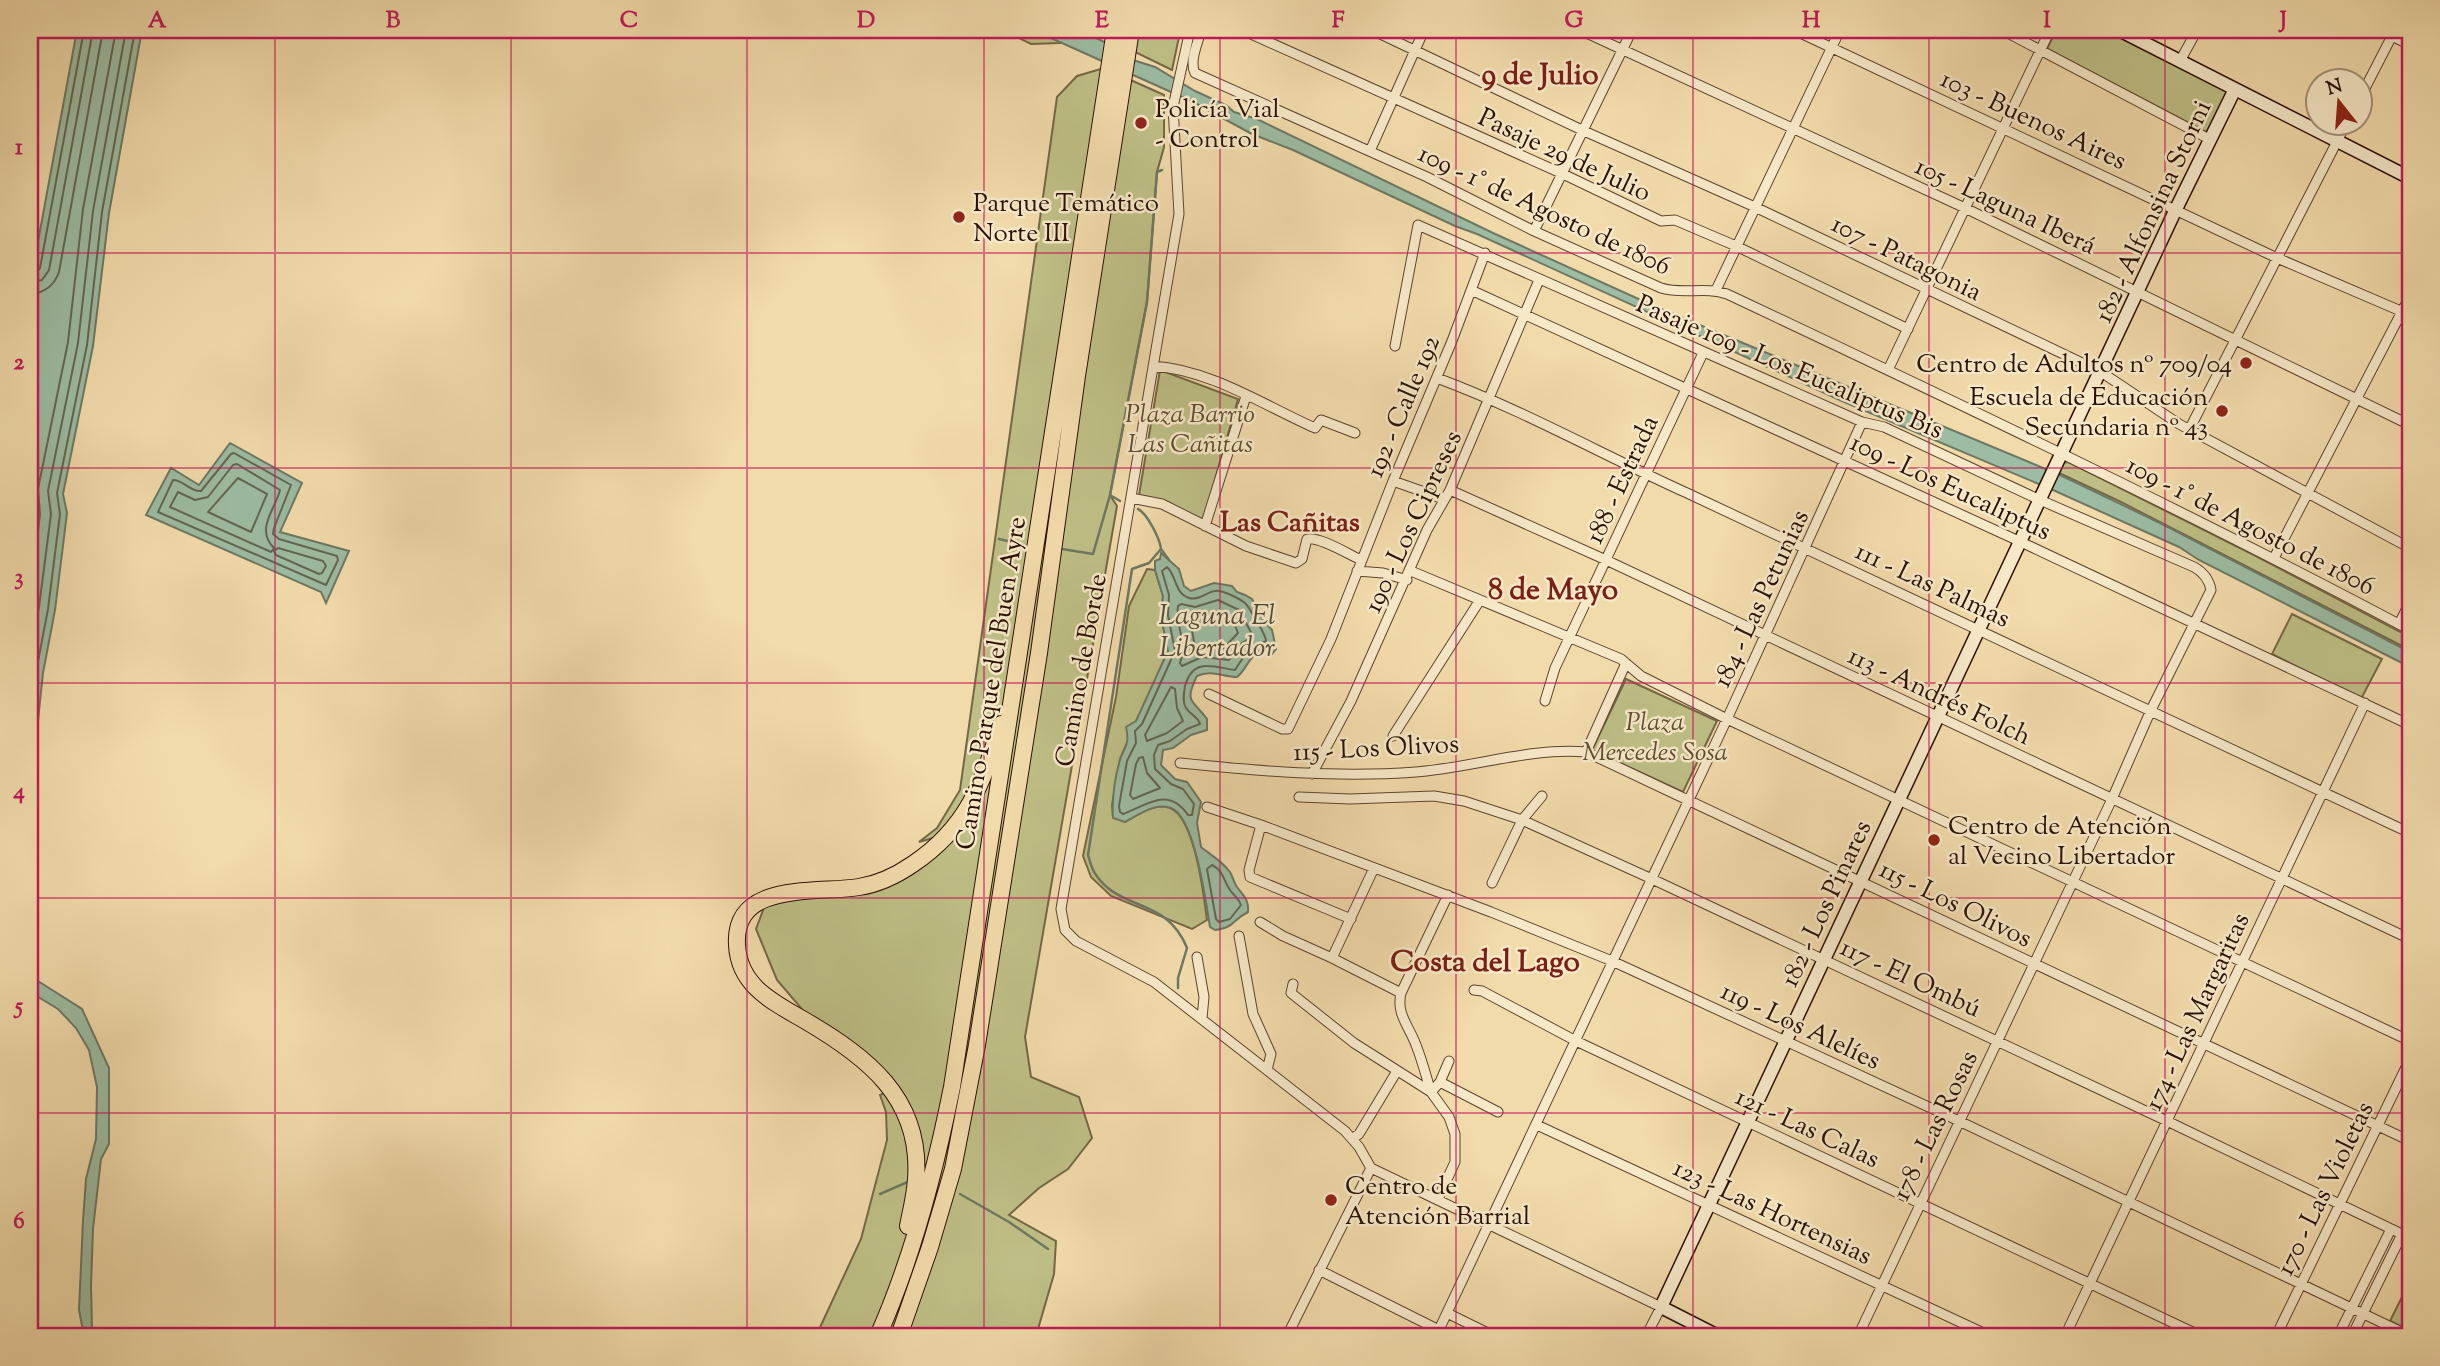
<svg xmlns="http://www.w3.org/2000/svg" width="2440" height="1366" font-family="'Sorts Mill Goudy',serif">
<style>
.green{fill:#bebf86;stroke:#746844;stroke-width:2}
.water{fill:#9cbca3;stroke:#6e7863;stroke-width:2}
.lines{fill:none;stroke-linecap:round;stroke-linejoin:round}
.shore{stroke:#636652;stroke-width:2}
.stream{stroke:#6e7863;stroke-width:2.5}
.street-casing{stroke:#5c442c;stroke-width:11}
.secondary-casing{stroke:#2a1102;stroke-width:15}
.highway-casing{stroke:#2a1102;stroke-width:18}
.street{stroke:#f7e8c8;stroke-width:9}
.secondary{stroke:#f7e8c8;stroke-width:12}
.highway{stroke:#f2dbab;stroke-width:16}
.grid{fill:none;stroke:#c2185b;stroke-width:2;stroke-opacity:0.55}
.poi-dot{fill:#8f2418;stroke:#f7e8c8;stroke-width:2.5}
.labels{text-anchor:middle;stroke-width:5;stroke-linejoin:round;paint-order:stroke}
.poi-label{font-size:26px;fill:#2a1102;stroke:#f7e8c8;text-anchor:start}
.street-label{font-size:26px;fill:#2a1102;stroke:#f7e8c8}
.park-label{font-size:26px;font-style:italic;fill:#5e4e30;stroke:#f7e8c8}
.neighbourhood-label{font-size:28px;font-weight:bold;fill:#7a1f14;stroke:#f7e8c8}
.water-label{font-size:28px;font-style:italic;fill:#524d3a;stroke:#f7e8c8}
.quarter-label{font-size:30px;font-weight:bold;fill:#7a1f14;stroke:#f7e8c8}
.neatline{fill:none;stroke:#c2185b;stroke-width:2.5}
.grid-label{font-size:23px;text-anchor:middle;font-weight:bold;fill:#c2185b}
</style>
<rect width="100%" height="100%" fill="#f2dbab"/>
<filter id="stains"><feTurbulence type="fractalNoise" baseFrequency=".00286" numOctaves="4"/><feColorMatrix values="0 0 0 0 .2 0 0 0 0 .09 0 0 0 0 .02 0 0 0 .5 -.17"/></filter>
<radialGradient id="worn" r=".72"><stop offset=".6" stop-color="#630" stop-opacity="0"/><stop offset="1" stop-color="#630" stop-opacity=".3"/></radialGradient>
<path class="green" d="M1002,30h59l-1,13 -29,1z
M1139,30h34v2l6,5 -7,33 -37,-18z
M2056,30h54l118,61 -20,42 -161,-84z
M1104,68l60,27v52l-7,25 -10,130 -37,193 7,11 -14,80 -78,451 6,40 48,20 13,41 -24,31 -29,19 -30,27 47,26 -2,33 -18,62h-220l45,-97 26,-99 -1,-28 -6,-17 11,-5 -72,-61 -42,-49 -21,-51 12,-32 101,-12 78,-51 -28,8 18,-14 23,-38 97,-693 20,-21z
M1160,370l78,29 -35,123 -51,-24 -13,-3z
M2068,462l186,93 156,82v13l-291,-149 -60,-28 4,-10z
M1147,569l8,1 8,26 -2,20 7,35 -48,108 -8,46 1,12 12,5c13,-7 29,-20 45,-14 25,9 34,89 37,112l-15,9 -81,-33 -20,-19 -8,-21 33,-159 13,-91z
M2292,614l90,45 -21,40 -89,-45z
M1626,679l91,42 -34,71 -91,-42z
M2410,1281v31l-8,15 -12,-6z"/>
<path class="water" d="M77,30h65l-33,183 -16,133 -30,148 4,19 -12,97 -12,63 -6,57 -7,39v-484z
M1033,30h43l18,7 25,12 17,12 19,6 40,24 31,14 8,7 23,7 236,114 161,73 406,169 102,49 248,128v15l-211,-107 -20,-13 -126,-57 -211,-89 -365,-167 -22,-8 -162,-76 -41,-16 -61,-33z
M230,443l72,40 -22,49 69,19 -23,52 -5,-11 -175,-77 25,-47 28,17z
M1161,553l18,16 5,17 7,5 23,-8 18,3 5,6 8,3 7,4 11,21 9,10 4,19 -4,5 -11,-4c-13,7 -14,19 -24,27 -14,0 -26,-8 -40,-1 -14,28 -3,24 10,43v11l-16,5 -18,13 -10,2 -2,15 14,14 12,3 14,20 -4,21 4,24c10,8 22,15 29,25 3,5 4,11 7,15 7,9 12,13 11,25 -16,8 -12,15 -33,18l-5,-3c-4,-24 -15,-110 -39,-119 -16,-6 -33,7 -46,14l-12,-4c-1,-19 2,-41 7,-58 5,-15 10,-15 6,-33l10,-6 32,-70 -7,-35 2,-20 -8,-26v-9l5,-2z
M30,976l52,33 27,59v76l-8,15 -8,70 -2,56 1,44 3,7h-11l-5,-26 4,-89 3,-42 10,-40 1,-52 -8,-37 -13,-22 -18,-19 -28,-17z"/>
<g class="lines">
<path class="shore" d="M30,275l6,-1 4,-6 44,-238
M30,283l12,-3 7,-10 44,-240
M30,294c14,-1 24,-8 29,-22l44,-242
M234,453l57,32 -17,43 -1,6 6,5 58,17 1,4 -12,25 -168,-73 15,-32c11,0 17,12 28,11l30,-37z
M237,464l43,26c-5,20 -25,39 -6,58l-3,4 -101,-45 8,-15 17,8 13,-3 25,-32z
M238,478l29,16 -16,38 -43,-20z
M278,548l45,13 3,5 -4,7 -3,1 -43,-19 -2,-4z
M1167,567c10,9 7,26 22,31 9,3 18,-6 26,-7 6,-2 25,8 30,12 4,4 21,32 21,38l-18,9 -13,20c-22,-3 -42,-13 -50,16 -1,7 -3,16 1,22 4,7 12,8 14,16l-13,5 -17,12 -12,4 -4,10 1,14 16,15 12,5 11,15 -2,11h-4c-20,-29 -41,-10 -65,-1l-3,-2 -1,-6 8,-45 9,-18 -1,-12 7,-7 33,-73 -7,-36 1,-20 -7,-24z
M30,596l10,-82 -2,-25 30,-147 15,-133 33,-179
M1218,600l21,10 14,26 -11,7 -13,17 -27,-3 -20,9 -2,-3c8,-20 -5,-37 -2,-57l3,-2 14,3z
M1219,611l13,7 6,15 -14,15 -29,-1 -5,-28z
M30,657l9,-50 12,-93 -3,-23 30,-148 15,-132 33,-181
M1171,687l4,2 2,19 6,13 -16,12 -20,8 -2,-6z
M30,732l6,-60 12,-63 12,-95 -3,-21 30,-148 15,-133 33,-182
M1143,757l4,16 13,15 -27,11 -3,-4 6,-31 3,-6z
M1212,865c12,6 11,15 18,25 4,6 8,7 11,15l-11,14 -11,3 -3,-3 -9,-50z"/>
<path class="stream" d="M1176,35l1,-5
M1110,495l10,6
M1138,509c9,4 22,30 23,40l-12,14 -17,6 -44,286c2,7 4,15 8,20 25,37 71,22 91,73l-9,30v10
M999,539l25,6
M1062,549l31,5 17,-59 37,-193 10,-130 5,-2
M1161,549l8,11
M880,1194l30,-13
M960,1194l49,28 39,27"/>
<g class="street-casing">
<path id="street" d="M1190,30l-17,77 6,107 -118,695 4,21 11,11 78,41 191,149 14,16 12,21
M1201,30c-3,13 -12,31 -6,43l232,104 107,54 127,57c22,7 44,-2 66,6 229,108 459,217 683,336
M1242,30l321,144 98,47 14,-1 61,26 172,83
M1372,30l212,101 171,76 346,165 78,52 231,124
M1580,30l385,178 445,217
M1794,30l483,228 133,57
M2002,30l209,110
M2380,30l30,15
M2180,61l17,-31
M2360,98l35,-68
M1370,151l54,-121
M1534,231l98,-201
M1471,290l550,252 389,183
M1716,290l124,-260
M1395,346l23,-121 444,197 22,5 156,73 154,67c9,5 15,12 17,23l-60,120 -39,89 -254,537
M1153,366c58,4 110,39 162,62l6,-8 34,13
M1888,370l162,-340
M1437,378c86,32 166,77 250,115 242,112 483,225 723,340
M2189,430l158,-308
M1393,481l51,18
M1450,490l156,70 804,379
M1131,498l31,6 84,42 50,17 6,-4 5,-20c12,-3 41,15 54,21
M1205,526l41,-130
M2274,558l136,-262
M1357,571l26,2 24,7
M1411,571l210,88 20,17 86,43 683,322
M2399,624l11,-22
M1209,694l73,35h6l43,-90 62,-158 59,-140 33,-88
M1545,701l10,-33 148,-315
M1393,736l87,-136
M1586,752l40,-89
M1180,763c79,8 157,15 236,9 55,-4 115,-25 170,-20l824,389
M1312,774l39,-73 76,-171 23,-40 89,-210
M1299,797l51,2 84,-3 30,5 58,19 130,59 515,242 243,117
M1207,807l54,18 230,87 121,49 347,160 451,215
M1261,825l-12,45 1,7 101,42
M1492,883l30,-63 20,-24
M1260,922l23,14 49,22 69,35
M1239,936l14,78 18,40 -4,16
M1197,957l7,40 -2,21
M1332,958l42,-90
M1293,984l-2,9 63,50 77,49 18,25 6,17v28l-17,37
M1474,990l8,1 94,50 625,295
M1440,1082l9,-21
M1431,1092c-5,-16 -9,-32 -15,-47 -7,-19 -20,-31 -15,-52l47,-98
M1431,1092l9,-10 58,30
M1537,1125l453,211
M1352,1139l7,-5 38,-63
M1371,1168l290,139 -15,29
M1319,1270l120,60
M1447,1313l47,23
M1287,1336l84,-168
M1436,1336l291,-617 135,-297
M2065,1336l300,-633
M2276,1336l134,-277
M2338,1336l53,-107
M2352,1336l50,-102"/>
</g>
<g class="secondary-casing">
<path id="secondary" d="M2119,30l291,148
M1718,1336l-57,-29 515,-1098 59,-120"/>
</g>
<g class="highway-casing">
<path id="highway" d="M908,1226c3,-15 7,-31 8,-47 6,-81 -50,-123 -112,-159 -31,-18 -65,-34 -67,-75 -4,-65 81,-51 122,-58 20,-3 38,-12 54,-23 55,-37 69,-80 88,-140
M878,1336c35,-79 57,-164 74,-249l163,-1057
M899,1336l31,-89 23,-78 24,-124 62,-392 38,-277 54,-346"/>
</g>
<use href="#street" class="street"/>
<use href="#secondary" class="secondary"/>
<use href="#highway" class="highway"/>
</g>
<path class="grid" d="M275,30v1306M511,30v1306M747,30v1306M984,30v1306M1220,30v1306M1456,30v1306M1693,30v1306M1929,30v1306M2165,30v1306M30,253h2380M30,468h2380M30,683h2380M30,898h2380M30,1113h2380"/>
<g class="poi-dot">
<circle cx="1141" cy="123" r="7"/>
<circle cx="959" cy="217" r="7"/>
<circle cx="2246" cy="363" r="7"/>
<circle cx="2222" cy="411" r="7"/>
<circle cx="1934" cy="840" r="7"/>
<circle cx="1331" cy="1200" r="7"/>
</g>
<g class="labels">
<g class="poi-label">
<text x="1155" y="117">Policía Vial<tspan x="1155" dy="30">- Control</tspan></text>
<text x="973" y="211">Parque Temático<tspan x="973" dy="30">Norte III</tspan></text>
<text x="2232" y="372" text-anchor="end">Centro de Adultos nº 709/04</text>
<text x="2208" y="405" text-anchor="end">Escuela de Educación<tspan x="2208" dy="30">Secundaria nº 43</tspan></text>
<text x="1948" y="834">Centro de Atención<tspan x="1948" dy="30">al Vecino Libertador</tspan></text>
<text x="1345" y="1194">Centro de<tspan x="1345" dy="30">Atención Barrial</tspan></text>
</g>
<g class="street-label">
<text transform="translate(2034 119) rotate(25)" y="9">103 - Buenos Aires</text>
<text transform="translate(1565 154) rotate(25)" y="9">Pasaje 29 de Julio</text>
<text transform="translate(2006 205) rotate(25)" y="9">105 - Laguna Iberá</text>
<text transform="translate(1545 209) rotate(25)" y="9">109 - 1° de Agosto de 1806</text>
<text transform="translate(2152 211) rotate(-65)" y="9">182 - Alfonsina Storni</text>
<text transform="translate(1907 257) rotate(26)" y="9">107 - Patagonia</text>
<text transform="translate(1790 366) rotate(23)" y="9">Pasaje 109 - Los Eucaliptus Bis</text>
<text transform="translate(1402 406) rotate(-67)" y="9">192 - Calle 192</text>
<text transform="translate(1621 479) rotate(-65)" y="9">188 - Estrada</text>
<text transform="translate(1951 486) rotate(25)" y="9">109 - Los Eucaliptus</text>
<text transform="translate(1412 521) rotate(-65)" y="9">190 - Los Cipreses</text>
<text transform="translate(2251 525) rotate(27)" y="9">109 - 1° de Agosto de 1806</text>
<text transform="translate(1933 584) rotate(25)" y="9">111 - Las Palmas</text>
<text transform="translate(1760 598) rotate(-65)" y="9">184 - Las Petunias</text>
<text transform="translate(1080 670) rotate(-80)" y="9">Camino de Borde</text>
<text transform="translate(990 683) rotate(-81)" y="9">Camino Parque del Buen Ayre</text>
<text transform="translate(1940 695) rotate(25)" y="9">113 - Andrés Folch</text>
<text transform="translate(1376 747) rotate(-3)" y="9">115 - Los Olivos</text>
<text transform="translate(1825 903) rotate(-65)" y="9">182 - Los Pinares</text>
<text transform="translate(1956 903) rotate(26)" y="9">115 - Los Olivos</text>
<text transform="translate(1911 977) rotate(25)" y="9">117 - El Ombú</text>
<text transform="translate(2196 1011) rotate(-65)" y="9">174 - Las Margaritas</text>
<text transform="translate(1801 1025) rotate(25)" y="9">119 - Los Alelíes</text>
<text transform="translate(1934 1125) rotate(-64)" y="9">178 - Las Rosas</text>
<text transform="translate(1808 1127) rotate(25)" y="9">121 - Las Calas</text>
<text transform="translate(2324 1188) rotate(-64)" y="9">170 - Las Violetas</text>
<text transform="translate(1773 1211) rotate(25)" y="9">123 - Las Hortensias</text>
</g>
<g class="park-label">
<text x="1190" y="422">Plaza Barrio<tspan x="1190" dy="30">Las Cañitas</tspan></text>
<text x="1655" y="730">Plaza<tspan x="1655" dy="30">Mercedes Sosa</tspan></text>
</g>
<g class="neighbourhood-label">
<text x="1290" y="531">Las Cañitas</text>
</g>
<g class="water-label">
<text x="1217" y="624">Laguna El<tspan x="1217" dy="32">Libertador</tspan></text>
</g>
<g class="quarter-label">
<text x="1540" y="84">9 de Julio</text>
<text x="1553" y="599">8 de Mayo</text>
<text x="1485" y="971">Costa del Lago</text>
</g>
</g>
<rect width="2440" height="1366" fill="none" stroke="#f2dbab" stroke-width="77"/>
<g transform="translate(2339 102) rotate(343)"><circle r="33" fill="#f7e8c8" stroke="#a59279" stroke-width="2"/>
<path d="M0-5L12 26L0 18L-12 26Z" fill="#8f2418"/>
<text y="-10" font-size="19" font-weight="bold" text-anchor="middle" fill="#2a1102">N</text>
</g>
<rect x="38" y="38" width="2364" height="1290" class="neatline"/>
<g class="grid-label">
<text x="157" y="27">A</text>
<text x="393" y="27">B</text>
<text x="629" y="27">C</text>
<text x="866" y="27">D</text>
<text x="1102" y="27">E</text>
<text x="1338" y="27">F</text>
<text x="1574" y="27">G</text>
<text x="1811" y="27">H</text>
<text x="2047" y="27">I</text>
<text x="2283" y="27">J</text>
<text x="19" y="154">1</text>
<text x="19" y="369">2</text>
<text x="19" y="584">3</text>
<text x="19" y="798">4</text>
<text x="19" y="1013">5</text>
<text x="19" y="1228">6</text>
</g>
<rect width="100%" height="100%" filter="url(#stains)"/>
<rect width="100%" height="100%" fill="url(#worn)"/>
</svg>
